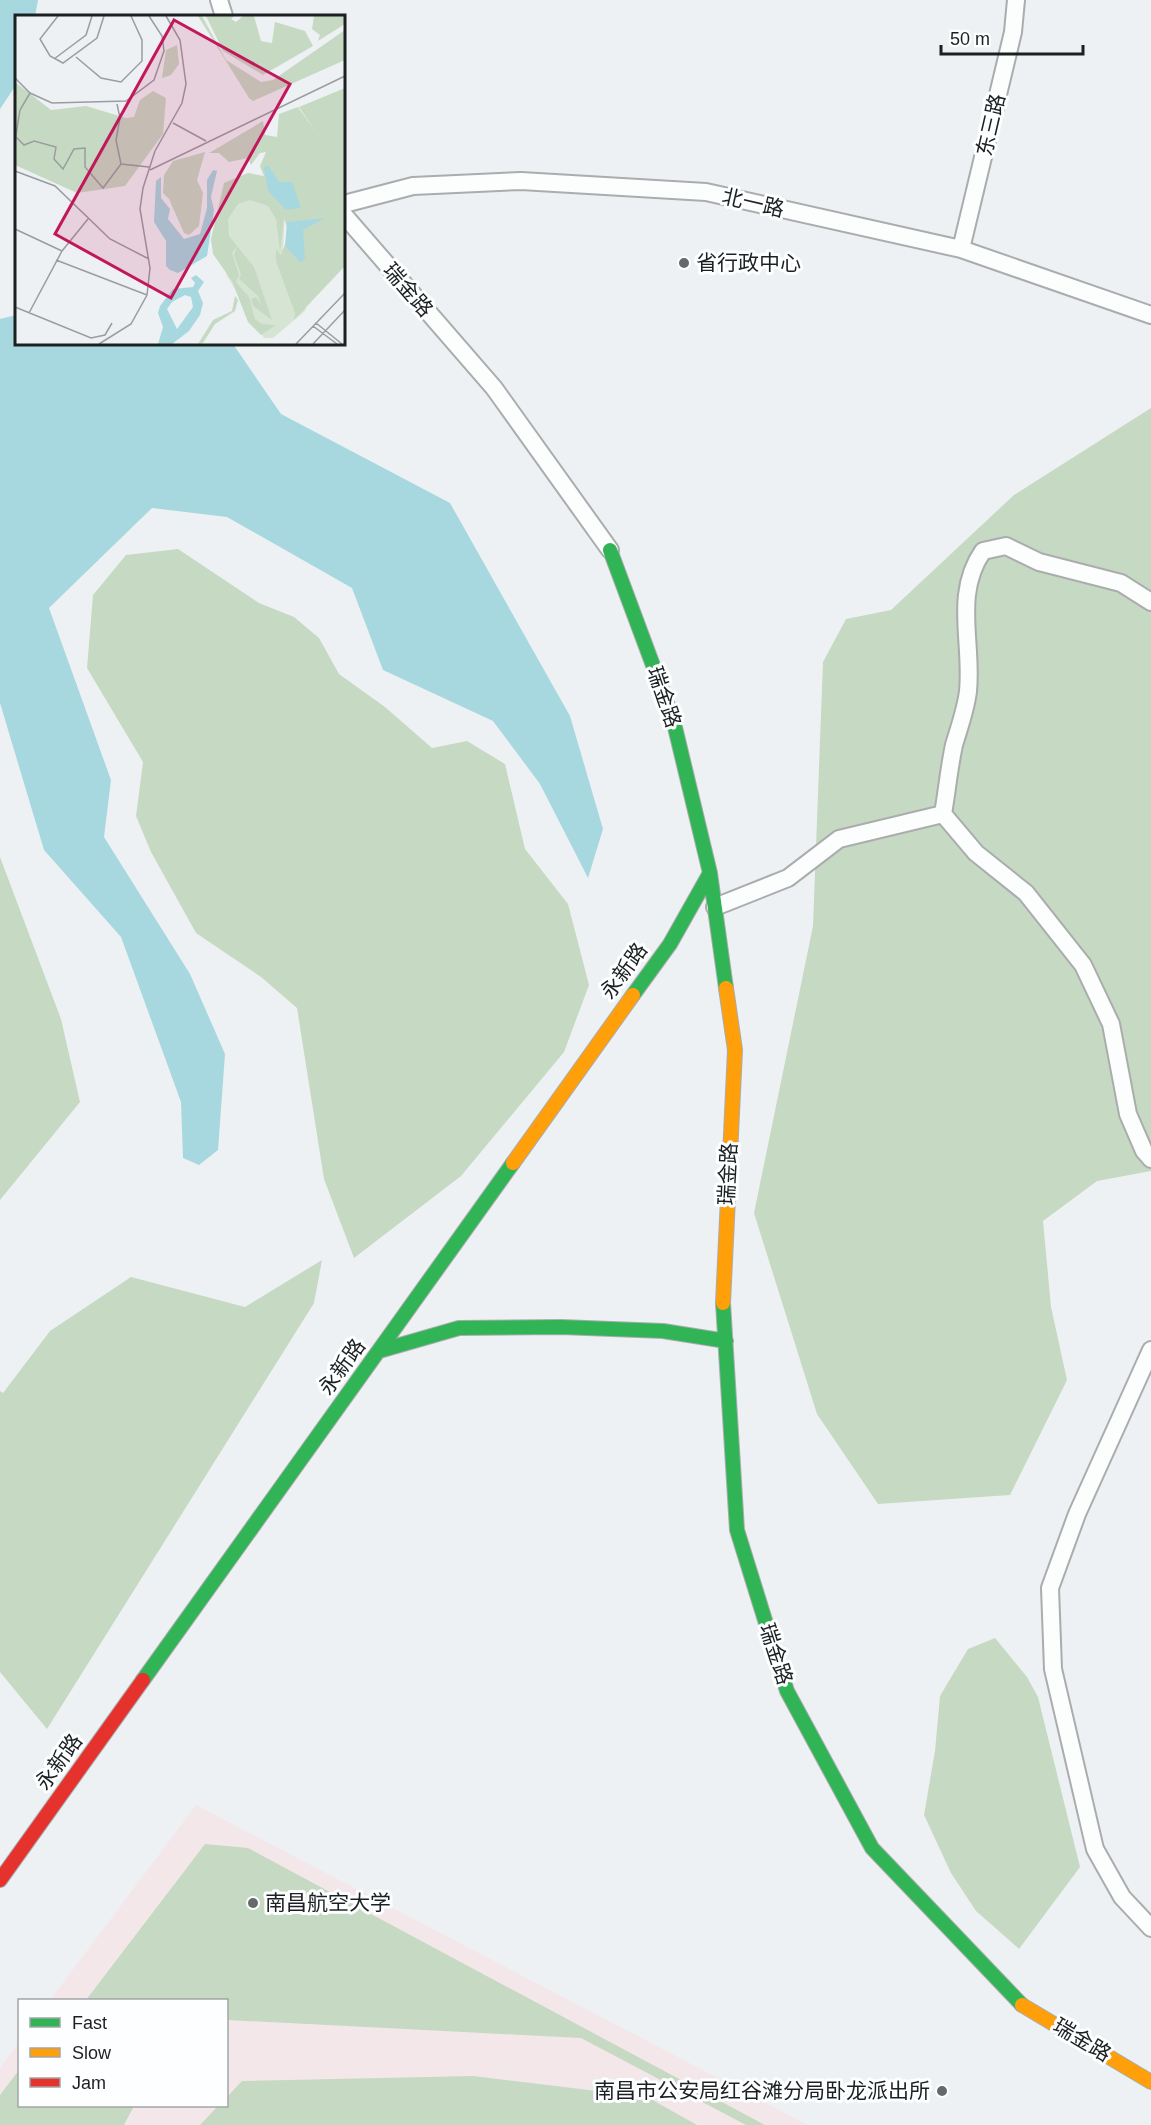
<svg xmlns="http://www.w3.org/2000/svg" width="1151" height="2125" font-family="Helvetica,'Noto Sans SC',sans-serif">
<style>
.education{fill:#f4e7ea}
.forest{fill:#c6d9c2}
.water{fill:#a7d8df}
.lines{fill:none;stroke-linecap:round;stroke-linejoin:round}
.street-casing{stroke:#aaacae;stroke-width:20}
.fast-casing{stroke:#aaacae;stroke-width:16}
.slow-casing{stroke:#aaacae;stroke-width:16}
.jam-casing{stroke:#aaacae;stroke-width:16}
.street{stroke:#fcfdfd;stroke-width:16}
.fast{stroke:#30b455;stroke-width:14}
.slow{stroke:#ff9f0a;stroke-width:14}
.jam{stroke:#e5322d;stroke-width:14}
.poi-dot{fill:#66696a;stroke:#fcfeff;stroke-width:2}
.labels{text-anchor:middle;stroke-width:6;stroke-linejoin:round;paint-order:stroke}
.street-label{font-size:21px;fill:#1d2021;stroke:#fcfeff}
.poi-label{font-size:21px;fill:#1d2021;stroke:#fcfeff;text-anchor:start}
.inset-road{fill:none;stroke:#9a9d9f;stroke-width:1.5}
.view{fill:#c2185b;fill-opacity:0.15;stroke:#c2185b;stroke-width:3}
.inset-edge{fill:none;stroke:#1d2021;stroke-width:3}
</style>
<rect width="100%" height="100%" fill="#eef1f3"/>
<path class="education" d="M196,1805l612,320h-808v-57l19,-26 1,64h206v-106h-176z"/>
<path class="forest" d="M1151,408v763l-54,10 -54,40 8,86 16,73 -57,115 -132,9 -61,-90 -63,-201 59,-287 10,-264 23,-43 45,-9 123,-115z
M178,549l81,54 35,14 25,21 20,36 46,33 47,41 35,-7 38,23 20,85 43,55 21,81 -25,67 -103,124 -107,82 -30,-79 -27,-171 -36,-31 -65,-44 -45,-81 -15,-36 7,-54 -56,-94 6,-73 33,-40z
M0,857l61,162 19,83 -80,98z
M322,1260l-8,43 -267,426 -47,-57v-281l3,2 47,-62 81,-54 114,30z
M995,1638l32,39 11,20 42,170 -61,82 -43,-38 -25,-38 -27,-58 11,-64 5,-55 28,-47z
M205,1844l43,4 517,277h-19l-165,-87 -354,-18 -1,-20h-140z
M19,2070l1,36h114l-10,19h-124v-30z
M473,2076l174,21 50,28h-497l18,-19h8l1,-9 15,-16z"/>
<path class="water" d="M0,0h38l-3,16h-19v69l-16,24z
M16,315v29h217l48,70 169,89 120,213 33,113 -15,49 -48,-94 -47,-63 -110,-51 -31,-82 -125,-71 -75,-9 -103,100 62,172 -7,57 86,137 35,80 -7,96 -19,15 -16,-7 -2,-56 -60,-165 -77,-87 -44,-147v-384z"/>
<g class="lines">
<g class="street-casing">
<path id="street" d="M219,0l5,16
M344,204l69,-18 108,-5 185,11 255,57 190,66
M344,215l150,173 116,162
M961,249l52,-217 3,-32
M943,814c4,-23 6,-46 11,-69 5,-17 12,-36 14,-54 5,-48 -15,-97 15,-140l23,-5 33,16 82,21 30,19
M715,907l73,-29 51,-39 104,-25 33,39 50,40 57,72 28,59 17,90 16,37 7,8
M1151,1350l-74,164 -27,74 3,81 42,180 27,48 29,31"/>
</g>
<g class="fast-casing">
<path id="fast" d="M610,550l63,169 37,154 16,115
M633,995l37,-51 40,-71
M723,1303l14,227 50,161 85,157 150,157
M379,1351l80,-23 102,-1 102,4 63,10
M143,1680l370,-517"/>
</g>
<g class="slow-casing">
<path id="slow" d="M513,1163l120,-168
M723,1303l12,-253 -9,-62
M1022,2005l129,77"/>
</g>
<g class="jam-casing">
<path id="jam" d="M0,1880l143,-200"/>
</g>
<use href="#street" class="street"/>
<use href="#fast" class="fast"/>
<use href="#slow" class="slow"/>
<use href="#jam" class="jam"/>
</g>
<g class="poi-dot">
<circle cx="684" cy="263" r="6"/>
<circle cx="253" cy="1903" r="6"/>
<circle cx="942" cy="2091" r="6"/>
</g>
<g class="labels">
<g class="street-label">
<text transform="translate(991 125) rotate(-77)" y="7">东三路</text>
<text transform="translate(753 203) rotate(13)" y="7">北一路</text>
<text transform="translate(408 290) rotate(49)" y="7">瑞金路</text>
<text transform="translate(664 697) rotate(71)" y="7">瑞金路</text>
<text transform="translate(624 971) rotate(-54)" y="7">永新路</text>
<text transform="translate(728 1174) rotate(-87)" y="7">瑞金路</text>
<text transform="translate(342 1367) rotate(-54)" y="7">永新路</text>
<text transform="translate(776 1654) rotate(72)" y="7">瑞金路</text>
<text transform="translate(59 1762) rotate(-54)" y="7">永新路</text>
<text transform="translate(1082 2040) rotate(31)" y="7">瑞金路</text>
</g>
<g class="poi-label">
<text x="696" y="270">省行政中心</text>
<text x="265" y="1910">南昌航空大学</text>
<text x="930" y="2098" text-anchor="end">南昌市公安局红谷滩分局卧龙派出所</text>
</g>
</g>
<g transform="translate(15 15)">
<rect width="330" height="330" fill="#eef1f3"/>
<path d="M212,170l58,28 -2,36 25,54 -3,8 -32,27h-9l-38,-64z" fill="#d6e5d3"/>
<path d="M183,1h4l24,44 35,22 12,-2 72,-50v30l-92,41 -4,-3zM191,1h28l-3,3 5,3 7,-6h11l7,25 11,2 3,-21 30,9 8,15 -50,29 -40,-24zM299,1h31v8l-27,17 2,-6 -8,-6zM162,30l2,19 -8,11 -9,3 4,-28zM0,67l36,28 35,-4 40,12 8,-1 6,-17 13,-9 13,7 -3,36 -38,52 -48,7 -62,-28zM330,73v178l-51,54 1,-7 -19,-52v-12l5,6 8,-22 -5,-15 -4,34 -4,-33 -8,-13 -18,-6 -12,4 -10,15 1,17 25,31 18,53 -19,-14 -2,-7 5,-2 6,8 -4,-9 -19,-17 2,-4 -7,-20 3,-9 -5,7 7,22 -3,7 13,15 6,22 7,5 14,1 -15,10 -13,-13 -16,-41 -19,-27 -2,-15 13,-56 24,-10 16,3 -4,-10 6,-14 -6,1 -9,12 -3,-7 -19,4 -10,-9h-10l54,-32 2,14 12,2 2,-23 19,-7 19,27 -18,-27zM190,137l-8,28 6,13 -4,33 -10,9 -5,-2 -15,-34 -6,-6 1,-18 9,-14zM220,281l3,4 -3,11 -20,13 -12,19 -5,1 15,-24 19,-9z" fill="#c6d9c2"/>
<path d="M253,150l11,17h13l9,26 -15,2 -18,-19 -4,-23zM198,155l4,1 -6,26 3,13 -7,46 -29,17 -8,-3 -4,-4v-25l-12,-19 2,-41 5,-4v21l9,11 -2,10 16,20 16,-5 7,-26v-28zM310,203l-22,12 2,28 -4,5 -16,-17 2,-24zM181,260l8,7 -6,9 5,12 -3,12 -11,16 -17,13h-14l5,-17 -5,-14 2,-7 13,-17 20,-2 2,-4 -4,-5zM170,280l6,2 2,10 -16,22 -10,-20 5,-7z" fill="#a7d8df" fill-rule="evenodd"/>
<path class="inset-road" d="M43,1l-18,23 10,17 13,7 34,-25 7,-22M61,42l25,21 20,4 21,-21v-21l-11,-24M39,44l32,-24 6,-19M0,63l15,15 22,10 74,-2 28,-21 10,-29 -2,-15 -13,-20M102,89l3,14 -4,22 5,24 28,3M158,108l33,18M0,121l9,9 10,-4 22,6 -2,12 9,10 11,-20 11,-1v19l18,21 18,-24M0,126l5,-31 10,-17M135,155l195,-94M0,156l40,15 55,53 39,20M0,214l47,22M41,245l91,35M0,292l76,31 14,-3 7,-12M14,298l33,-62 26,-32M301,308l26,21M298,311l24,18M84,329l32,-20 16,-29 3,-27 -10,-59 3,-21 12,-37 27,-48 4,-19 -6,-44 -14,-24M281,329l49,-51M298,329l32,-34"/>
<path class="view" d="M159,5l116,64 -119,214 -116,-64z"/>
<rect width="330" height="330" class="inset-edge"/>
</g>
<rect x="18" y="1999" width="210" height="108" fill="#fcfeff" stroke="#a3a5a6" stroke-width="1.5"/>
<rect x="30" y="2018" width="30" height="9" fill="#30b455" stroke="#a3a5a6" stroke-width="1.5"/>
<text x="72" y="2029" font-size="18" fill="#1d2021">Fast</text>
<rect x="30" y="2048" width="30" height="9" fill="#ff9f0a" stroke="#a3a5a6" stroke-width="1.5"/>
<text x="72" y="2059" font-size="18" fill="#1d2021">Slow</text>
<rect x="30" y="2078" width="30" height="9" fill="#e5322d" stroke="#a3a5a6" stroke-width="1.5"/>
<text x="72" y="2089" font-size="18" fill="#1d2021">Jam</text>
<path d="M941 45v9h142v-9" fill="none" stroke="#1d2021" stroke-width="3"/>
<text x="950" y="45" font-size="18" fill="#1d2021" stroke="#fcfeff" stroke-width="4.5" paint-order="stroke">50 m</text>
</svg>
